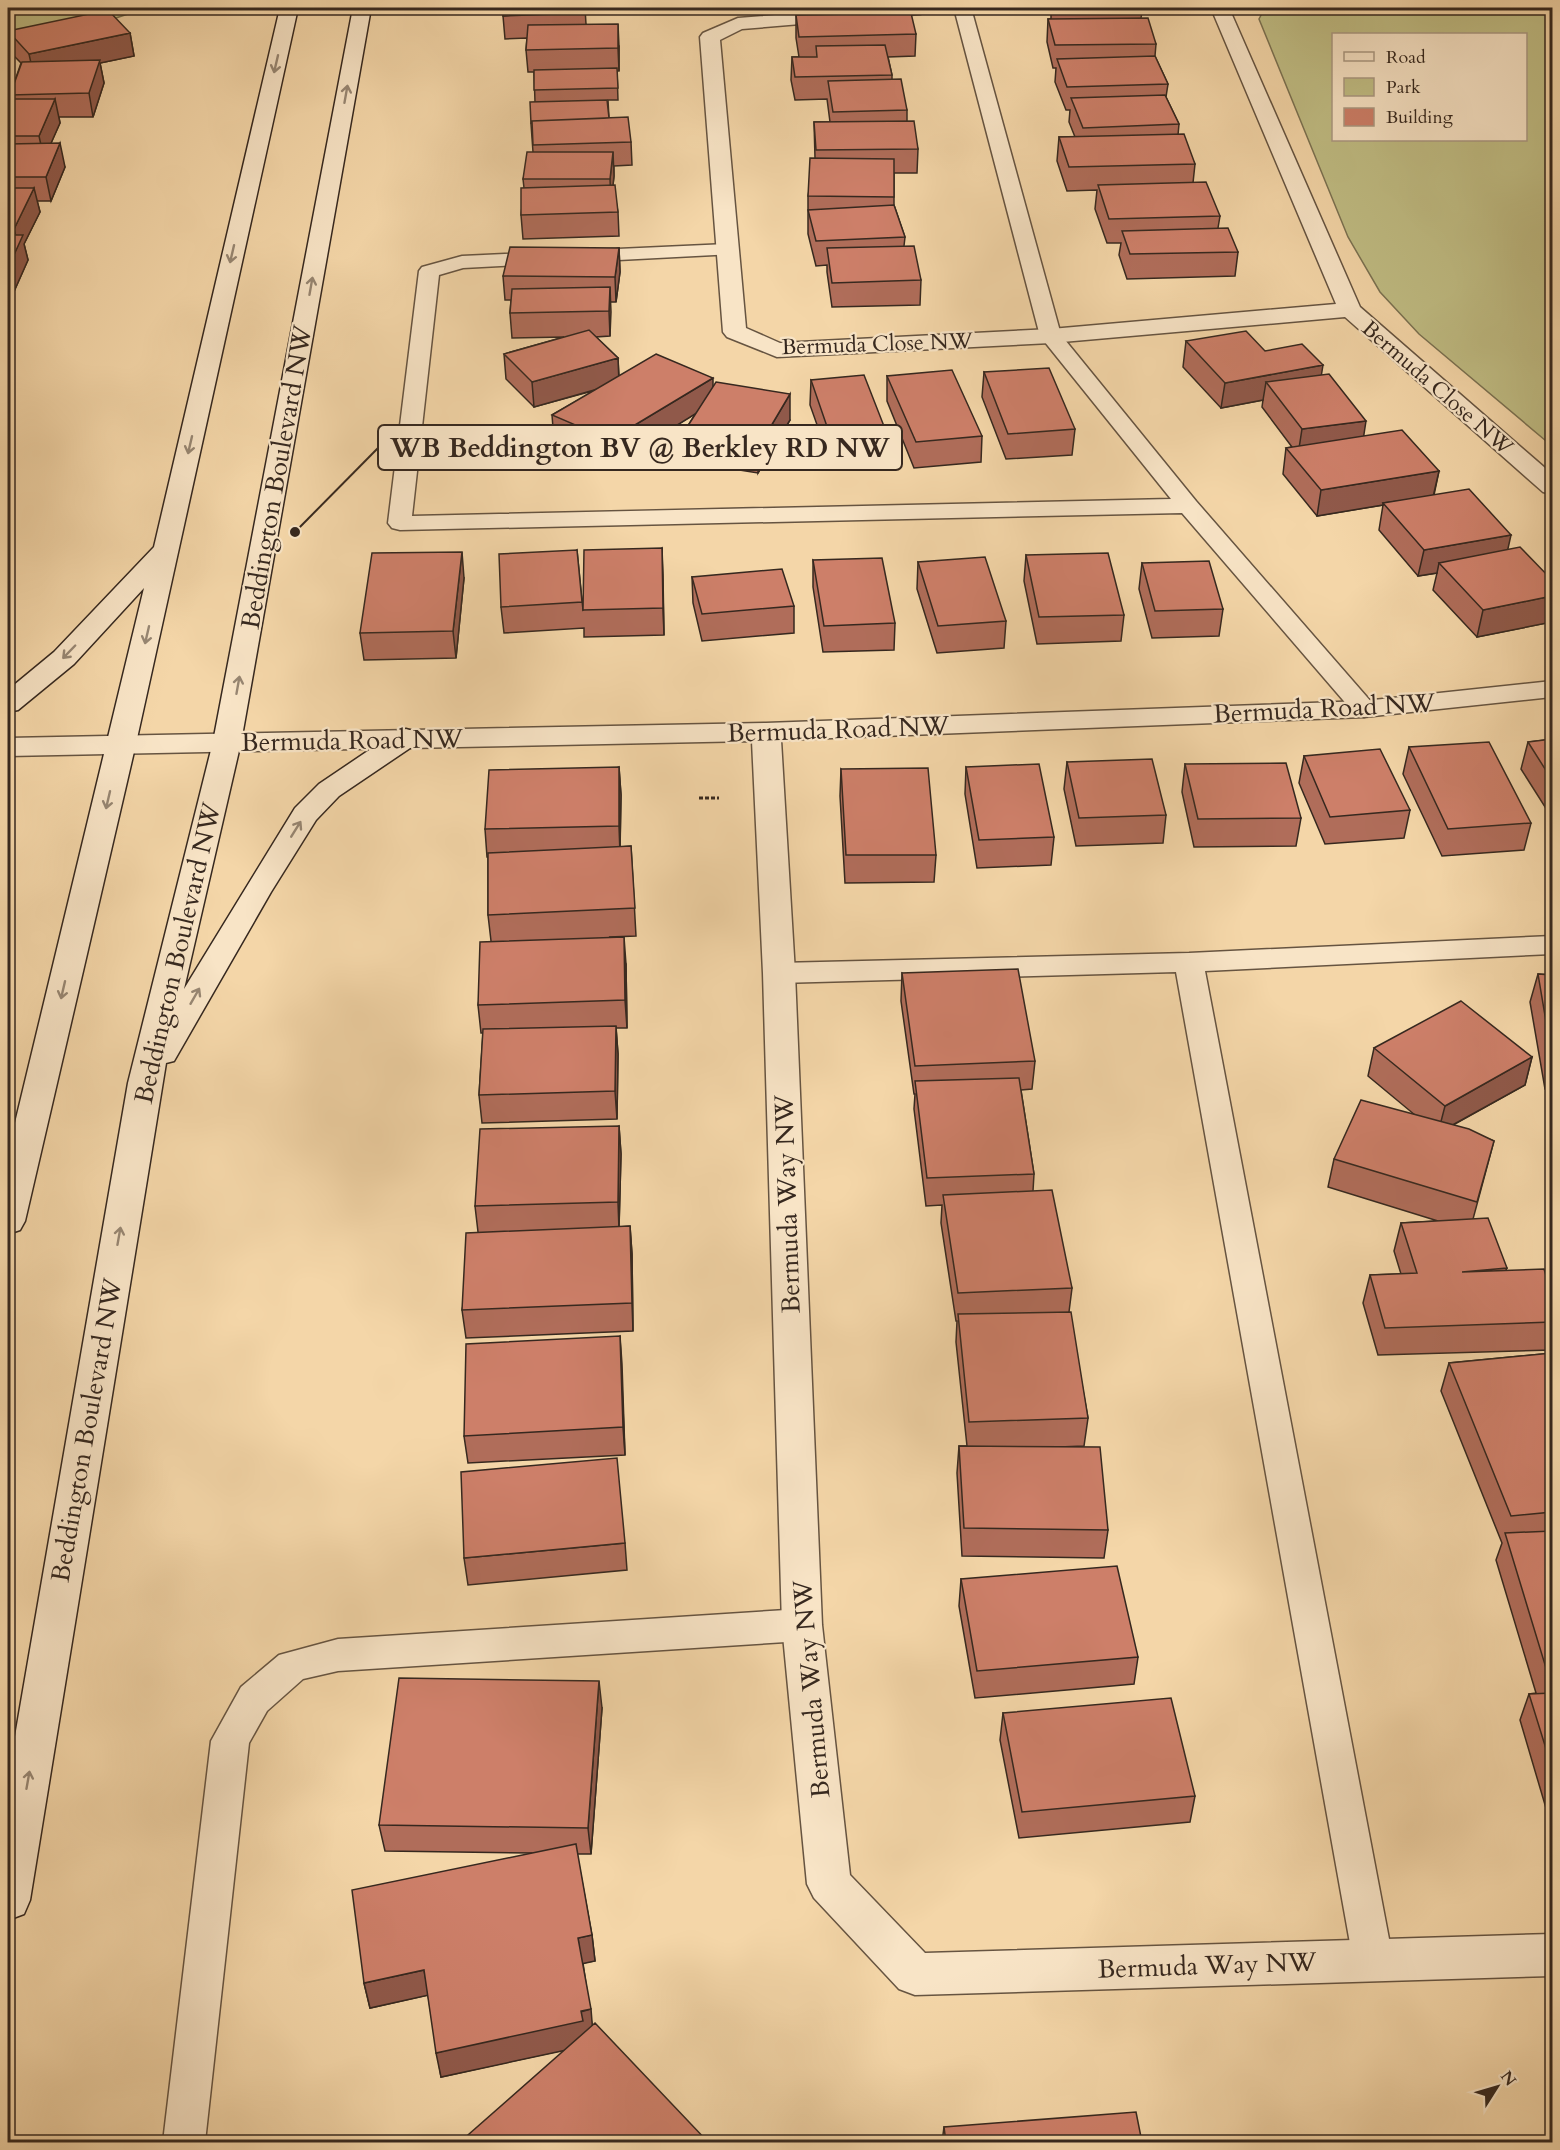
<svg xmlns="http://www.w3.org/2000/svg" width="1560" height="2150" font-family="Cardo,serif">
<style>
.green{fill:#c0bd84;stroke:#7b7252;stroke-width:1.5;fill-rule:evenodd}
.lines{fill:none;stroke-linecap:round;stroke-linejoin:round}
.lane-casing{stroke:#665441;stroke-width:3}
.street-casing{stroke:#665441;stroke-width:3}
.secondary-casing{stroke:#36281f;stroke-width:3}
.path{stroke:#36281f;stroke-width:3;stroke-dasharray:4 2;stroke-linecap:butt}
.lane{fill:#f8e4c6;fill-rule:evenodd}
.street{fill:#f8e4c6;fill-rule:evenodd}
.secondary{fill:#f8e4c6;fill-rule:evenodd}
.wall{fill:#b06d5a;stroke:#36281f;stroke-width:1.5}
.shaded-wall{fill:#90594a;stroke:#36281f;stroke-width:1.5}
.building{fill:#cd7f69;stroke:#36281f;stroke-width:1.5}
.oneway{stroke:#978672}
.labels{text-anchor:middle;stroke-width:4.5;stroke-linejoin:round;paint-order:stroke}
.far-street-label{font-size:22px;fill:#36281f;stroke:#f8e4c6}
.street-label{font-size:26px;fill:#36281f;stroke:#f8e4c6}
.leader{fill:none;stroke:#36281f;stroke-width:2}
.callout-dot{fill:#36281f;stroke:#f8e4c6;stroke-width:2}
.callout{fill:#f8e4c6;stroke:#36281f;stroke-width:2}
.callout-label{font-size:27px;text-anchor:middle;font-weight:bold;fill:#36281f}
</style>
<rect width="100%" height="100%" fill="#f4d6a8"/>
<filter id="stains"><feTurbulence type="fractalNoise" baseFrequency=".00333" numOctaves="4"/><feColorMatrix values="0 0 0 0 .2 0 0 0 0 .09 0 0 0 0 .02 0 0 0 .5 -.17"/></filter>
<radialGradient id="worn" r=".72"><stop offset=".6" stop-color="#630" stop-opacity="0"/><stop offset="1" stop-color="#630" stop-opacity=".3"/></radialGradient>
<path class="green" d="M8,8h138l-138,46z
M1265,8h287v438l-133,-112 -39,-42 -32,-55 -89,-218zM1334,34h192v106h-192z"/>
<g class="lines">
<g class="lane-casing">
<path id="lane" d="M954,8h17l90,327 135,166 177,203 4,5 -4,5 -9,3 -9,-3 -173,-201 -782,17 -8,-2 -4,-5 31,-252 3,-4 40,-11 265,-12 7,2 3,4 -3,4 -271,14 -24,7 -27,241 759,-17 -131,-163z
M1552,936v18l-347,17 188,989 -6,14 -14,5 -14,-5 -6,-14 -177,-988 -397,11 -10,-3 -4,-7 4,-7 10,-3 410,-10z
M802,1609l13,5 5,11 -5,11 -13,5 -464,30 -35,8 -36,32 -18,32 -44,399h-42l48,-401 30,-54 38,-32 59,-16z"/>
</g>
<g class="street-casing">
<path id="street" d="M861,8h68l-2,4 -7,2 -178,15 -22,11 26,288 34,15 271,-14 285,-25 -125,-296h18l131,299 192,167v20l-9,-2 -198,-175 -294,26 -274,14 -50,-20 -4,-5 -23,-295 3,-4 35,-15z
M1552,681v16l-188,20 -583,23 14,233 27,652 28,250 75,78 627,-19v42l-637,19 -16,-6 -85,-91 -7,-14 -25,-259 -19,-652 -11,-232 -744,15v-18l758,-15 598,-22z"/>
</g>
<g class="secondary-casing">
<path id="secondary" d="M280,8h18l-162,735 -111,478 -5,9 -12,4v-82l136,-564 -70,76 -56,46 -10,2v-22l46,-38 100,-105z
M353,8h18l-130,734 -57,247 111,-181 24,-24 77,-52 10,-3 10,3 4,6 -4,6 -77,52 -23,24 -45,72 -97,169 -8,2 -136,837 -6,14 -16,6v-143l120,-694 85,-341z"/>
</g>
<path class="path" d="M699,798h20"/>
<use href="#lane" class="lane"/>
<use href="#street" class="street"/>
<use href="#secondary" class="secondary"/>
</g>
<path class="wall" d="M585,8l1,16 33,22v25h-2l1,29h-10l1,18 22,24 1,23 -18,1v10l-1,9 5,27 1,24 -96,3 -2,-24 3,-27 -1,-9 10,-27 -2,-28 4,-22 -1,-30h-6l-2,-22 1,-12 -22,1 -2,-23z
M1051,8h90l1,4 -1,6 15,26 -1,12 13,28 -2,13 13,27 -1,11 17,29 -2,19 27,33 -2,12 20,24 -3,24 -108,3 -8,-24 2,-12h-14l-12,-34 2,-19 -30,1 -10,-30 2,-24h16l-6,-15 1,-12h-4l-11,-28 1,-14h-3l-6,-26 1,-23h3z
M796,15l120,19 -1,22 -27,1 4,18v4l15,31v11l11,28 -1,24h-23v32l11,32 -1,9 17,34 -1,25 -88,2 -5,-35v-7l-11,1 -8,-32v-38l7,-38 -1,-36h16l-3,-23 -32,1 -4,-20 1,-23h7l-3,-19z
M8,31l122,2 4,23 -34,7 4,20 -11,34h-34l1,6 -9,20 14,24 -14,34h-14l3,11 -16,32 4,16 -20,45v-206h3l-1,-4 11,-32 -9,-9z
M619,248l1,24 -4,30h-6v34l-14,1 22,21 1,18 94,11 77,33 -32,53 -75,-12 -1,-26 14,-22 -85,53 -57,-25 -2,-26 44,-25 -62,17 -28,-28 -2,-25 60,-17 -52,1 -2,-25 1,-13h-6l-2,-24z
M1186,341l79,10 56,24 43,61 75,35 -5,24 74,55 44,30v42l-75,15 -44,-47 4,-17 -19,3 -39,-46 4,-25 -66,11 -34,-42 3,-26 6,-1 -30,-40 1,-7 -42,8 -38,-41z
M984,372l91,57 -3,26 -66,4 -24,-62z
M887,376l95,60 -1,26 -67,6 -27,-67z
M811,380l78,59 -1,26 -55,5 -23,-65z
M662,548l2,87 -80,2v-9l-80,5 -3,-26 76,-57 6,60z
M1026,555l98,60 -3,26 -84,3 -13,-63z
M813,560l82,63 -1,27 -71,2 -10,-65z
M918,562l88,59 -2,27 -67,5 -20,-64z
M1142,563l81,46 -4,27 -67,2 -13,-49z
M692,577l102,29v27l-92,8 -9,-38z
M464,578l-8,80 -92,2 -4,-27z
M1552,739v79l-31,-49 7,-27z
M1409,747l122,76 -7,27 -82,6 -39,-82z
M1304,756l106,54 -6,28 -79,6 -26,-61z
M1067,762l99,53 -3,28 -87,3 -12,-57z
M1185,764l116,54 -5,28 -102,1 -12,-55z
M619,767l2,28 -1,52 11,-1 5,90 -26,1 16,27 1,64h-11l2,26 -1,65 -135,4 -3,-28 4,-62h-2l-3,-28 13,-64 -3,-26v-58h-1l-2,-28z
M966,767l88,70 -3,28 -74,3 -12,-74z
M841,769l95,86 -2,27 -89,1 -5,-87z
M902,973l133,88 -3,28 -11,1 13,84 -1,17 39,97 -3,24 19,106 -4,28 -24,1 48,83 -4,28 -142,-2 -5,-83 2,-27h8l-11,-104 1,-21h-1l-15,-98 1,-18 -16,1 -12,-97 1,-15h-1l-13,-93z
M1538,974l14,1v114h-7l-15,-87z
M1374,1048l158,9 -7,28 -72,40 41,16 -21,78 34,49 -1,2 46,25v55l-174,5 -15,-52 7,-28 31,-1 -7,-23 7,-28 37,-2 -110,-34 6,-28 81,-44 -47,-39z
M619,1126l2,28 -2,73 11,-1 2,28 1,77 -167,7 -4,-28 16,-78 -3,-26z
M620,1336l5,119 -157,8 -4,-27z
M1552,1353v462h-4l-28,-95 9,-26 7,-1 -40,-133 6,-17 -61,-152 8,-28z
M625,1543l2,27 -159,15 -4,-27z
M961,1579l177,78 -4,27 -159,14 -16,-92z
M602,1708l-11,146h-14l15,81 3,26 -12,2 9,62 -28,25 -123,27 -13,-82 -58,13 -6,-25 167,-130 -146,-2 -6,-26z
M1003,1713l192,83 -5,26 -171,16 -19,-98z
M944,2127l198,15h-200z"/>
<path class="shaded-wall" d="M618,24l1,22v25l-1,-23z
M130,33l4,23 -34,7 4,20 -11,34 -4,-24 -55,-16 -5,-23z
M55,99l5,24 -16,36 -5,-23z
M60,143l5,24 -14,34 -5,-24z
M613,152l1,24 -3,27 -1,-24z
M34,188l6,24 -16,32 4,16 -20,45v-37l10,-23 -4,-16z
M619,248l1,24 -4,30 -1,-25z
M610,287l1,25 -1,24 -1,-25z
M618,358l1,25 -85,24 -2,-25z
M1323,365l-4,25 -53,-8 -3,18 -42,8 4,-25z
M713,378v25l-102,63 -1,-26z
M790,394v26l-32,53v-25z
M1366,421l-4,26 -64,8 4,-26z
M1439,471l-6,26 -50,6v2l-66,11 4,-26z
M1511,535l-6,27 -66,1 -2,10 -19,3 6,-26z
M662,548l1,27 1,60 -1,-27z
M462,552l2,26 -8,80 -3,-27z
M1552,596v26l-75,15 6,-27z
M619,767l2,28 -1,59 -1,-28z
M624,937l2,27 1,64 -2,-28z
M616,1026l2,28 -1,65 -2,-28z
M1532,1057l-7,28 -87,48 7,-27z
M619,1126l2,28 -2,76 -1,-28z
M630,1226l2,28 1,77 -1,-28z
M620,1336l2,28 3,91 -2,-28z
M599,1681l3,27 -11,146 -3,-26z
M592,1935l3,26 -14,3 -3,-26z
M424,1970l5,25 -59,13 -6,-25z
M591,2009l2,25 -8,12 -144,31 -5,-24z"/>
<path class="building" d="M503,8h82v5l-82,3z
M1054,8h87l1,4 -87,-1z
M108,10l22,23 -101,21 -21,-23z
M911,13l5,21 -117,3 -3,-22z
M1148,18l8,26 -101,1 -7,-26z
M618,24v24l-92,2 2,-25z
M885,45l7,30 -97,2 -3,-20h25l-1,-11z
M1155,56l13,28 -101,3 -10,-28z
M100,60l-11,33 -79,2 12,-33z
M617,68l1,20 -84,2v-20z
M901,79l6,31 -74,2 -5,-31z
M1165,95l14,29 -96,4 -12,-30z
M8,99h47l-16,37h-31z
M607,100l2,18 -77,3 -1,3 -1,-22z
M628,117l3,25 -98,3 -1,-24z
M914,121l4,28 -102,1 -2,-28z
M1184,134l11,30 -126,3 -10,-30z
M60,143l-14,34h-38v-33z
M527,152h86l-3,27h-87z
M810,158l84,1v38l-86,-1z
M1206,182l14,34 -111,3 -11,-34z
M615,185l3,27 -97,3v-27z
M8,188h26l-20,41h-6z
M894,205l11,32 -89,4 -8,-31z
M1228,228l10,24 -108,2 -8,-23z
M8,235h15l-15,33z
M914,246l7,34 -89,3 -5,-35z
M510,247l109,1 -4,29 -112,-1z
M610,287l-1,24 -99,2 2,-24z
M589,330l29,28 -86,24 -28,-28z
M1246,331l19,20 37,-7 21,21 -98,18 -39,-42z
M656,354l57,24 -103,62 -58,-25z
M1049,368l26,61 -67,5 -24,-62z
M952,370l30,66 -66,6 -29,-66z
M1329,374l37,47 -64,8 -36,-47z
M864,375l25,64 -56,5 -22,-64z
M716,382l74,12 -32,54 -76,-13z
M1402,430l37,41 -118,19 -35,-42z
M1469,489l42,46 -87,15 -41,-47z
M1520,547l32,33v16l-69,14 -44,-47z
M662,548l1,60 -80,2 1,-60z
M577,550l5,52 -81,5 -2,-53z
M462,552l-9,79 -93,2 12,-80z
M1108,553l16,62 -85,2 -13,-62z
M985,557l21,64 -68,5 -20,-64z
M882,558l13,65 -71,3 -11,-66z
M1209,561l14,48 -68,2 -13,-48z
M782,569l12,37 -92,8 -10,-37z
M1552,739v41l-24,-38z
M1489,742l42,81 -83,6 -39,-82z
M1380,749l30,61 -80,7 -26,-61z
M1152,759l14,56 -87,3 -12,-56z
M1286,763l15,55 -103,1 -13,-55z
M1039,764l15,73 -75,3 -13,-73z
M619,767v59l-134,3 4,-59z
M928,768l8,87h-90l-5,-86z
M631,846l4,62 -147,7v-62z
M624,937l1,63 -147,5 2,-63z
M1018,969l17,92 -120,5 -13,-93z
M1538,974l14,1v82z
M1461,1001l71,56 -87,49 -71,-58z
M616,1026l-1,65 -136,4 4,-66z
M1019,1078l15,96 -107,4 -12,-97z
M1361,1100l108,29 25,12 -17,61 -143,-43z
M619,1126l-1,76 -143,4 5,-77z
M1052,1190l20,98 -114,5 -15,-98z
M1488,1218l19,50 -45,4 82,-3 8,26v27l-167,6 -15,-53 47,-2 -16,-50z
M630,1226l2,77 -170,7 4,-77z
M1071,1312l17,106 -119,4 -11,-108z
M620,1336l3,91 -159,9 2,-92z
M1552,1353v159l-41,4 -62,-153z
M959,1446l141,1 8,83 -144,-2z
M617,1458l8,85 -161,15 -3,-86z
M1552,1531v136l-6,1 -41,-135z
M1117,1566l21,91 -161,14 -16,-92z
M399,1678l200,3 -11,147 -209,-3z
M1552,1693v75l-23,-74z
M1171,1698l24,98 -173,16 -19,-99z
M576,1844l16,91 -14,3 13,71 -10,2 2,10 -147,32 -12,-83 -60,13 -12,-93z
M595,2023l113,119h-248z
M1136,2112l6,30h-196l-2,-15z
M1552,2140v2h-37z"/>
<defs><path id="oneway-shaft" d="M-6 0H5M1.5-3L5.5 0L1.5 3" fill="none" stroke-width="1.6" stroke-linecap="round" stroke-linejoin="round" transform="scale(1.5)"/></defs>
<g class="oneway">
<use href="#oneway-shaft" transform="translate(276 64) rotate(103)"/>
<use href="#oneway-shaft" transform="translate(346 94) rotate(-80)"/>
<use href="#oneway-shaft" transform="translate(232 254) rotate(103)"/>
<use href="#oneway-shaft" transform="translate(311 286) rotate(-80)"/>
<use href="#oneway-shaft" transform="translate(190 445) rotate(103)"/>
<use href="#oneway-shaft" transform="translate(147 635) rotate(103)"/>
<use href="#oneway-shaft" transform="translate(69 652) rotate(134)"/>
<use href="#oneway-shaft" transform="translate(238 685) rotate(-80)"/>
<use href="#oneway-shaft" transform="translate(108 800) rotate(103)"/>
<use href="#oneway-shaft" transform="translate(296 829) rotate(-58)"/>
<use href="#oneway-shaft" transform="translate(63 990) rotate(103)"/>
<use href="#oneway-shaft" transform="translate(195 996) rotate(-60)"/>
<use href="#oneway-shaft" transform="translate(119 1236) rotate(-80)"/>
<use href="#oneway-shaft" transform="translate(28 1780) rotate(-80)"/>
</g>
<g class="labels">
<g class="far-street-label">
<text transform="translate(877 343) rotate(-2)" y="8">Bermuda Close NW</text>
<text transform="translate(1438 387) rotate(41)" y="8">Bermuda Close NW</text>
</g>
<g class="street-label">
<text transform="translate(276 477) rotate(-80)" y="9">Beddington Boulevard NW</text>
<text transform="translate(1324 708) rotate(-3)" y="9">Bermuda Road NW</text>
<text transform="translate(838 729) rotate(-2)" y="9">Bermuda Road NW</text>
<text transform="translate(352 740) rotate(-1)" y="9">Bermuda Road NW</text>
<text transform="translate(177 953) rotate(-77)" y="9">Beddington Boulevard NW</text>
<text transform="translate(787 1204) rotate(-92)" y="9">Bermuda Way NW</text>
<text transform="translate(86 1430) rotate(-80)" y="9">Beddington Boulevard NW</text>
<text transform="translate(811 1689) rotate(-95)" y="9">Bermuda Way NW</text>
<text transform="translate(1207 1965) rotate(-2)" y="9">Bermuda Way NW</text>
</g>
</g>
<path class="leader" d="M295 532L378 448"/>
<circle class="callout-dot" cx="295" cy="532" r="6"/>
<rect class="callout" x="378" y="425" width="524" height="45" rx="6"/>
<g class="callout-label">
<text x="640" y="457">WB Beddington BV @ Berkley RD NW</text>
</g>
<rect width="1560" height="2150" fill="none" stroke="#f4d6a8" stroke-width="30"/>
<rect x="9" y="9" width="1542" height="2132" fill="none" stroke="#36281f" stroke-width="3"/>
<rect x="15" y="15" width="1530" height="2120" fill="none" stroke="#36281f" stroke-width="1.5"/>
<rect x="1332" y="33" width="195" height="108" fill="#f8e4c6" stroke="#aa9983" stroke-width="1.5"/>
<rect x="1344" y="52" width="30" height="9" fill="#f8e4c6" stroke="#aa9983" stroke-width="1.5"/>
<text x="1386" y="63" font-size="18" fill="#36281f">Road</text>
<rect x="1344" y="78" width="30" height="18" fill="#c0bd84" stroke="#aa9983" stroke-width="1.5"/>
<text x="1386" y="93" font-size="18" fill="#36281f">Park</text>
<rect x="1344" y="108" width="30" height="18" fill="#cd7f69" stroke="#aa9983" stroke-width="1.5"/>
<text x="1386" y="123" font-size="18" fill="#36281f">Building</text>
<g transform="translate(1497 2087) rotate(53)" stroke="#f8e4c6" stroke-width="4.5" paint-order="stroke">
<path d="M0-4.5L10 22L0 15L-10 22Z" fill="#36281f"/>
<text y="-9" font-size="16" font-weight="bold" text-anchor="middle" fill="#36281f">N</text>
</g>
<rect width="100%" height="100%" filter="url(#stains)"/>
<rect width="100%" height="100%" fill="url(#worn)"/>
</svg>
